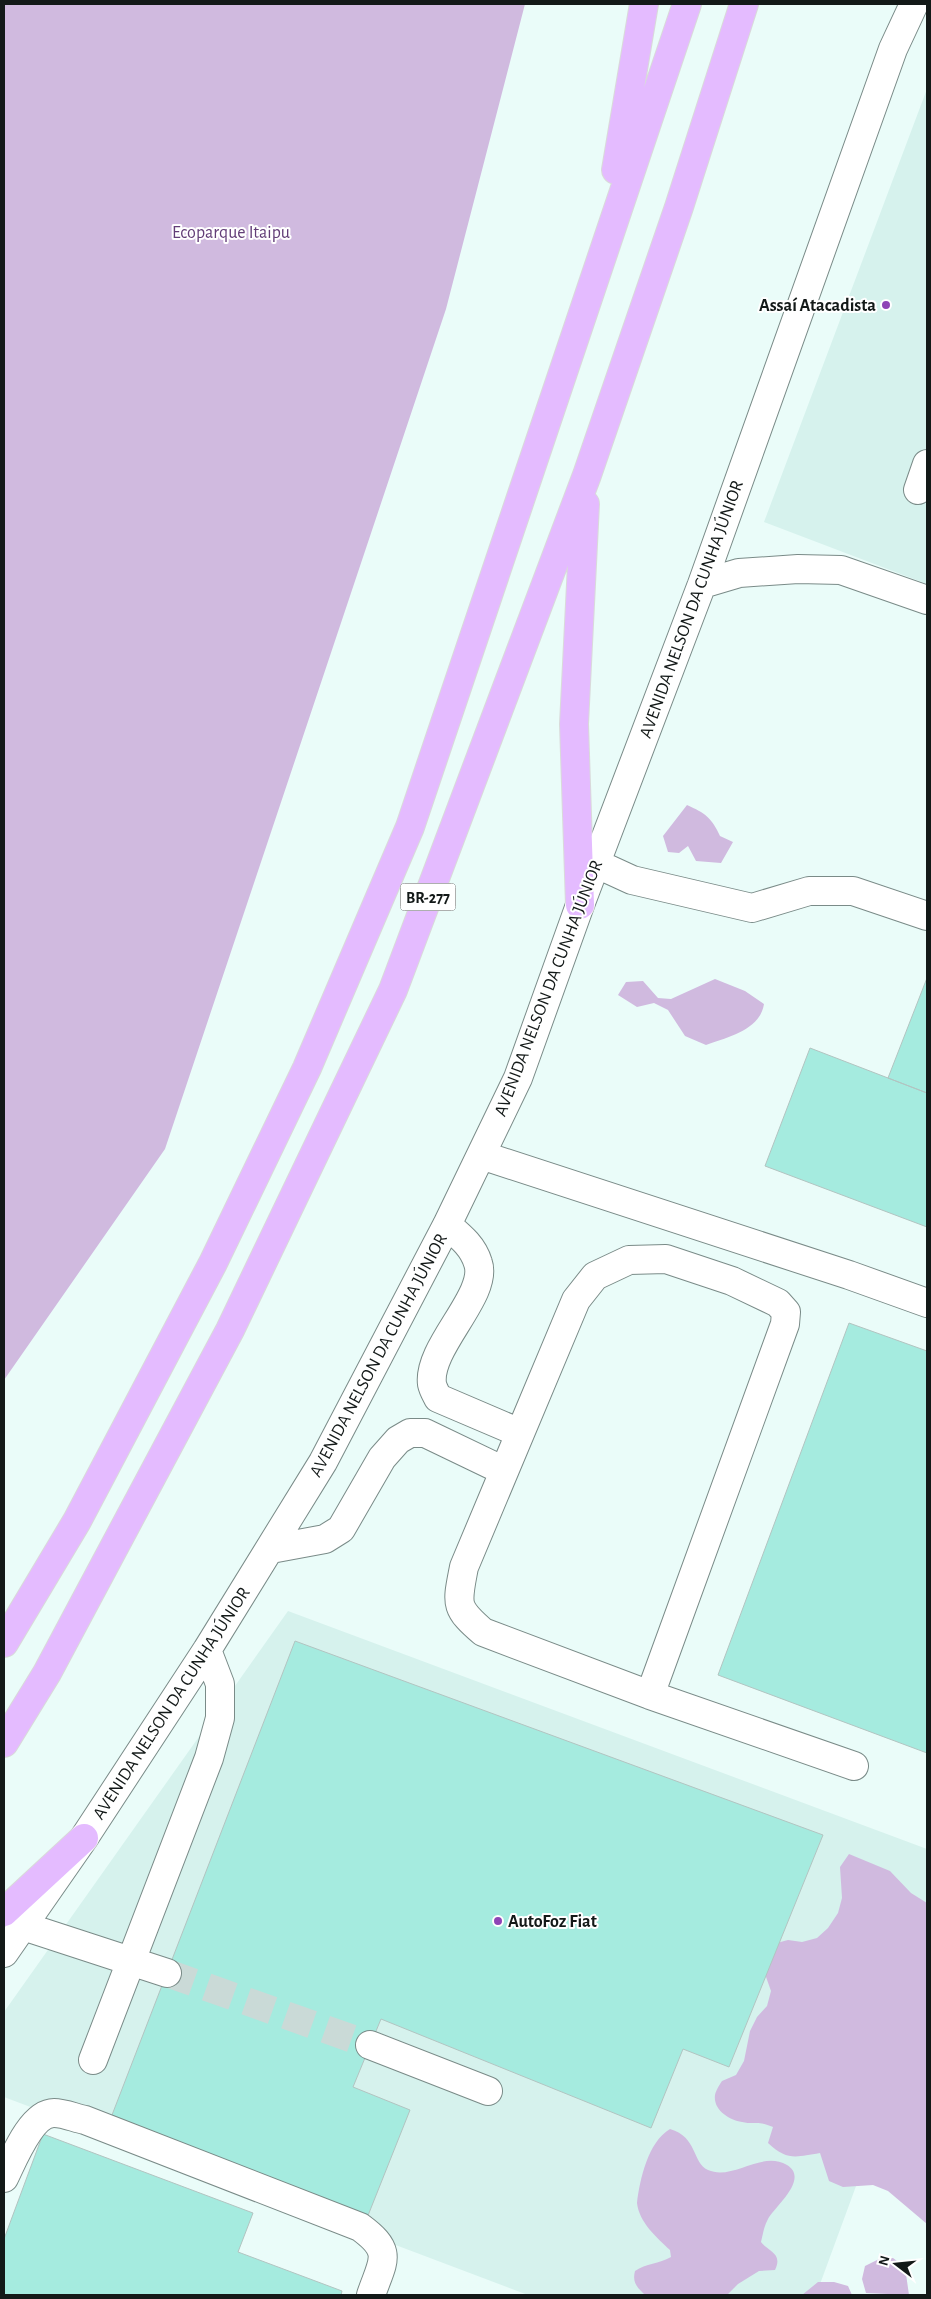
<svg xmlns="http://www.w3.org/2000/svg" width="931" height="2299" font-family="'Alegreya Sans',sans-serif">
<style>
.built{fill:#d6f2ed}
.green{fill:#d0badf}
.building{fill:#a5ebdf;stroke:#b2c4c1}
.lines{fill:none;stroke-linecap:round;stroke-linejoin:round}
.minor-tunnel{stroke:#cadad7;stroke-width:28;stroke-dasharray:28 14;stroke-linecap:butt}
.minor-casing{stroke:#7a8b88;stroke-width:30}
.highway-casing{stroke:#d9dada;stroke-width:30}
.minor{stroke:#fff;stroke-width:28}
.highway{stroke:#e4bbff;stroke-width:28}
.poi-dot{fill:#8e44b6;stroke:#fff;stroke-width:2}
.labels{text-anchor:middle;stroke-width:4;stroke-linejoin:round;paint-order:stroke}
.shield{fill:#fff;stroke:#5a5e5d;stroke-width:1}
.shield-label{font-size:16px;font-weight:bold;fill:#131918}
.park-label{font-size:18px;fill:#623d77;stroke:#fff}
.poi-label{font-size:18px;font-weight:bold;fill:#131918;stroke:#fff;text-anchor:end}
.street-label{font-size:18px;fill:#131918;stroke:#fff}
</style>
<rect width="100%" height="100%" fill="#eafcf9"/>
<path class="built" d="M927,89v495l-163,-62z
M288,1611l639,238v144l-111,302h-288l-524,-198v-85z"/>
<path class="green" d="M4,4h521l-79,305 -281,840 -161,231z
M687,805c18,8 25,13 33,31l13,6 -12,21 -25,-2 -8,-15 -9,7 -11,-1 -5,-16z
M715,979l30,12 19,13c-4,26 -36,33 -58,41l-21,-9 -17,-26 -14,-7 -17,4 -19,-12 8,-13 17,-1 15,17 13,1z
M849,1854l41,17 21,22 16,10v321l-39,-33 -15,-6 -30,2 -14,-6 -9,-28c-24,4 -33,8 -52,-10l5,-16c-16,-7 -17,-2 -31,-5 -13,-2 -29,-12 -27,-27 1,-5 5,-11 7,-14l14,-6 8,-14 6,-30 7,-14 10,-11 4,-15 -6,-17 8,-30 15,-4 14,2 15,-4 11,-10 10,-15 4,-15 -2,-31z
M670,2129c28,8 22,34 38,41 25,11 53,-20 79,-5 23,14 -13,42 -19,54 -4,7 -5,15 -7,23 8,10 22,11 14,28l-16,1 -21,13 -11,11h-82c-8,-8 -13,-12 -10,-24 11,-8 24,-7 36,-14l-1,-7c-13,-12 -31,-28 -33,-47 3,-24 11,-61 33,-74z
M893,2258l12,9 4,28 -43,-2 -4,-14 3,-13 14,-7z
M818,2282h16l14,4 4,9h-50z"/>
<path class="building" d="M927,978v115l-39,-15z
M810,1048l117,45v134l-162,-61z
M849,1323l78,28v402l-209,-78z
M295,1641l528,194 -94,232 -46,-18 -32,79 -270,-109 -28,68 57,23 -43,108 -255,-103z
M43,2134l210,79 -15,39 104,39 -1,4h-337v-56z"/>
<g class="lines">
<path class="minor-tunnel" d="M167,1973l203,72"/>
<g class="minor-casing">
<path id="minor" d="M918,490l9,-26
M702,584l37,-11 59,-4 43,1 86,30
M595,863l37,17 120,28 57,-17h44l74,25
M481,1155l368,120 78,28
M447,1225c13,11 26,21 31,38 11,32 -51,84 -46,121 1,5 4,10 6,14l82,35
M271,1549l54,-10 16,-10 41,-71 16,-18 12,-7h15l79,38
M650,1695l135,-371 1,-12 -8,-9 -46,-22 -66,-22 -37,1 -34,16 -19,24 -112,267c-7,37 -10,40 19,65l167,63 204,71
M23,1926l144,47
M4,1953l80,-115 123,-188 116,-188 124,-237 71,-147 62,-173 122,-321 191,-535 21,-45
M370,2045l118,46
M93,2060l116,-302 11,-40v-34l-13,-34
M4,2178c9,-18 27,-65 50,-65 10,0 21,5 31,7l275,107c34,25 23,33 11,68"/>
</g>
<g class="highway-casing">
<path id="highway" d="M616,170l28,-166
M580,905l-6,-181 11,-220
M4,1643l73,-122 136,-258 94,-195 103,-241 277,-823
M4,1743l43,-70 183,-343 163,-340 194,-515 92,-268 65,-203
M4,1912l80,-74"/>
</g>
<use href="#minor" class="minor"/>
<use href="#highway" class="highway"/>
</g>
<g class="poi-dot">
<circle cx="886" cy="305" r="5"/>
<circle cx="498" cy="1921" r="5"/>
</g>
<g class="labels">
<rect class="shield" x="400.5" y="883.5" width="55" height="27" rx="4"/>
<g class="shield-label">
<text x="428" y="903">BR-277</text>
</g>
<g class="park-label">
<text x="231" y="238">Ecoparque Itaipu</text>
</g>
<g class="poi-label">
<text x="876" y="311">Assaí Atacadista</text>
<text x="508" y="1927" text-anchor="start">AutoFoz Fiat</text>
</g>
<g class="street-label">
<text transform="translate(691 609) rotate(-70)" y="6">AVENIDA NELSON DA CUNHA JÚNIOR</text>
<text transform="translate(548 988) rotate(-69)" y="6">AVENIDA NELSON DA CUNHA JÚNIOR</text>
<text transform="translate(378 1355) rotate(-62)" y="6">AVENIDA NELSON DA CUNHA JÚNIOR</text>
<text transform="translate(171 1703) rotate(-57)" y="6">AVENIDA NELSON DA CUNHA JÚNIOR</text>
</g>
</g>
<rect width="931" height="2299" fill="none" stroke="#131918" stroke-width="10"/>
<g transform="translate(896 2264) rotate(286)" stroke="#ffffff" stroke-width="4" paint-order="stroke">
<path d="M0-4L9 19L0 12L-9 19Z" fill="#131918"/>
<text y="-8" font-size="14" font-weight="bold" text-anchor="middle" fill="#131918">N</text>
</g>
</svg>
